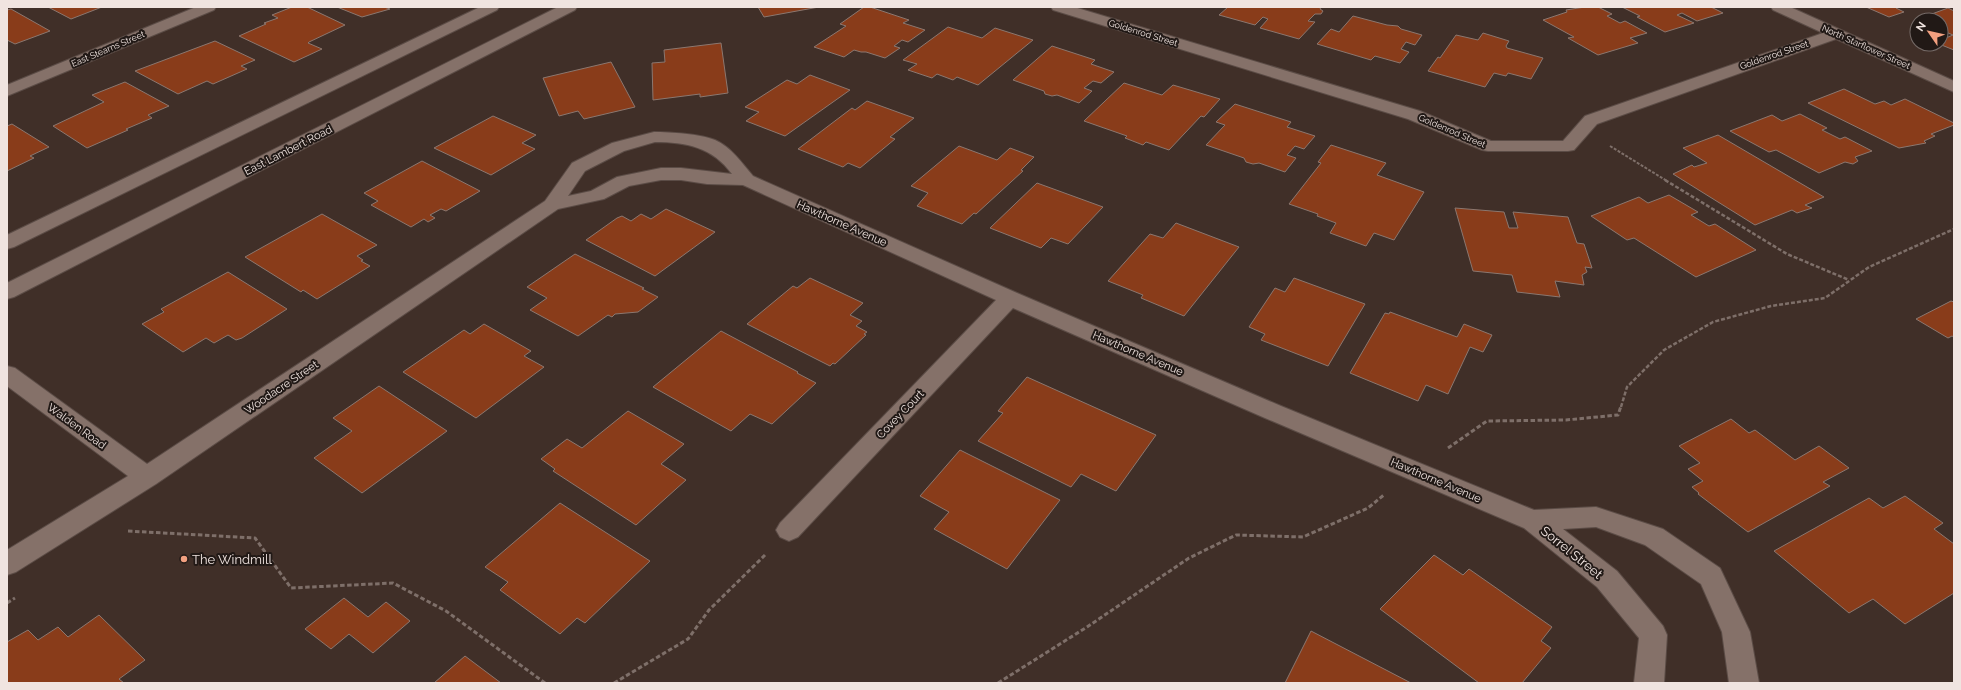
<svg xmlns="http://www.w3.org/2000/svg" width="1961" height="690" font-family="Raleway,sans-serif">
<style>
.building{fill:#893c1a;stroke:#8b776f}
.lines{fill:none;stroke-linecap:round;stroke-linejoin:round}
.minor-casing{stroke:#5b4c46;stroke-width:2}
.secondary-casing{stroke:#5b4c46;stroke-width:2}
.path-far2{stroke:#7e6f69;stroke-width:2;stroke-dasharray:3 1.5;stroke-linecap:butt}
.path-far1{stroke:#7e6f69;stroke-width:2.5;stroke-dasharray:4 2;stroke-linecap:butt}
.path{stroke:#7e6f69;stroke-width:3;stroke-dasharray:4.5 2.5;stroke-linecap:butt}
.minor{fill:#857169;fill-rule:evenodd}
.secondary{fill:#857169;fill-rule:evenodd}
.poi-dot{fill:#f2a080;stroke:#211916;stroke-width:1.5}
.labels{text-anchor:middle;stroke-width:4;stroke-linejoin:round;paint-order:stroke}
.far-street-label{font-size:9px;fill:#f0e4e0;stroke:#211916}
.street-label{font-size:11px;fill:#f0e4e0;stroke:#211916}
.near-street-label{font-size:13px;fill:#f0e4e0;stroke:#211916}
.near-poi-label{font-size:13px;fill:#f0e4e0;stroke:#211916;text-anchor:start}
</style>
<rect width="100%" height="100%" fill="#402f28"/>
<path class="building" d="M48,7h54l-31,12z
M292,7h15l38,18 -36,17 -1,1 14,6 -28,13 -55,-26 27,-12 -2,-1 14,-5 -6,-3z
M337,7h47l6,2 -28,8z
M754,7h65l-55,10 -6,-10z
M864,7h6l39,13 -6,3 22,7 -17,12 -6,-2 -8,6 6,2 -15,10 -19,-6h-5l-7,-2 -10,7 -30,-10 32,-21 -6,-2z
M1228,7h93l-1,2 3,2 -2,3h-6l-7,7 7,1 -16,17 -39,-11 8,-9 -5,-2 -8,8 -36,-10z
M1585,7h13l14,7 -5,2 13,7 5,-2 22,12 -17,5 8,5 -40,12 -30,-17 6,-1 -31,-17 24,-8 -1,-2z
M1622,7h89l12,6 -26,8 -15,-8 -5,2 17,8 -29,9 -28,-15 3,-1z
M1866,7h33l-3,1 8,4 -15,5z
M1948,8l6,3v39l-15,-6h2v-4l12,-5 -12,-5v-10h-15l-5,-2z
M11,9l39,22 -35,13 -8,-4v-30z
M1353,16l34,9 11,1 3,3 21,6 -7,10 -9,-3 -5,7 8,3 -9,11 -25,-7 -4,4 -54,-16 14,-15 8,3z
M948,27l34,11 13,-10 38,12 -55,45 -21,-8 -4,3 -16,-6 -5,4 -24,-8 9,-6 -14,-4z
M1483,33l26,8 -3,5 1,2 36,10 -12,21 -23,-6 -2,3 -12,-3 -9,14 -57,-16 10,-14 2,1 16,-23 22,5z
M215,41l40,19 -14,6 6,3 -34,15 -6,-3 -29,13 -43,-23z
M721,43l7,50 -28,4v-3l-47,6 -1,-37 13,-1 -1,-12z
M1052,46l43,14 -4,4 23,8 -13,11 -8,-2 -9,7 8,3 -13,12 -22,-8 -5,1 -7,-2 -1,-3 -31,-11z
M611,62l24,45 -51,12 -6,-8 -19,5 -16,-38z
M810,75l40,15 -65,46 -39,-15 13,-9 -14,-5 42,-27 10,4z
M125,82l44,24 -21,9 4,3 -26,11 2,1 -41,18 -34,-22 51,-24 -12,-7z
M1124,83l38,12 11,-10 47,14 -16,18 -3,-1 -32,34 -23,-8 -3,3 -18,-7 2,-2 -43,-15z
M1844,89l31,15 9,-3 7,4 14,-6 49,24v2l-23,9 4,2 -11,5 2,2 -27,5 -91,-45z
M867,101l47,17 -24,19 5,2 -35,29 -12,-5 -5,4 -45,-18 54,-41 3,2z
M1235,104l56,18 -4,5 28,9 -11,13 -9,-3 -8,9 9,3 -11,14 -26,-9 -6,1 -7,-2 -2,-4 -38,-13 19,-20 -9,-3z
M1800,114l27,14 -5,2 18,9 5,-2 27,14 -17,6 3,4 -5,3 -8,-2 -26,11 -43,-23 -7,2 -39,-21 42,-16 10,6z
M493,116l43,19 -14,8 13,6 -44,26 -57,-27z
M12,124l37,23 -19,9 4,2 -27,13v-45z
M1718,135l106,62 -19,8 7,3 -15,5 -5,-3 -37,15 -82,-51 19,-9 2,2 13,-4 -24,-15z
M1331,145l55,18 -9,12 47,17 -30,48 -20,-7 -8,13 -36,-13 6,-10 -19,-7 1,-2 -29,-10 32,-41 -3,-1z
M959,146l38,14 13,-12 24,9 -13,13 2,1 -47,43 -2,-1 -12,11 -45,-18 11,-13 -17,-7z
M422,161l58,30 -34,20 -5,-2 -11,6 5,3 -7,4 -4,-3 -13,8 -40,-22 7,-4 -14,-8z
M1037,183l66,24 -35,37 -17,-6 -10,10 -51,-20z
M1669,195l29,17 -7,3 18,11 6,-2 41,26 -60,27 -62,-39 -7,2 -36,-24 48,-19 9,6z
M1455,208l49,4 5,16h9l-5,-16 55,5 9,26 7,1 8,24 -7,-1 2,5 -5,3 2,10 -29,-4 5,16 -43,-5 -5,-17 -39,-4z
M666,209l49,23 -60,44 -69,-36 31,-22 5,-2 9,5 10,-7 10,5z
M322,214l55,31 -20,11 6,4 -2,1 9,5 -53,33 -14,-9 -2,2 -56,-35z
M1176,223l63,24 -55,69 -43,-18 2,-3 -35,-14 42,-47 13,4z
M575,254l69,34 -2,1 16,8 -20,15 -23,2 -3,3 -4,-2 -30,21 -48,-26 17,-12 -20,-11z
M228,272l59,37 -45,29 -6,2 -8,-5 -14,8 -8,-5 -23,14 -41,-28 22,-12 -3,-3z
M810,278l53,25 -13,12 12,6 -6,5 11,6 -3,2 2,1 -31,29 -2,-1 -3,3 -83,-42 46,-38 4,2z
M1294,278l71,26 -37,62 -67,-26 4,-6 -16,-7 26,-39 10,4z
M1951,301l3,1v35l-2,-1 -4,2 -32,-19z
M1390,312l67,25 7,-13 28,11 -9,17 -13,-5 -22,47 -22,-9 -8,16 -68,-28 35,-60 4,1z
M484,324l47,27 -7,5 20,11 -68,51 -73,-46 61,-42 6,4z
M721,331l77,41 -1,1 19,10 -44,41 -22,-10 -19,17 -78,-44z
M1027,377l129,58 -40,56 -35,-17 -10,13 -93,-46 25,-28 -5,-2z
M379,386l68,45 -85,62 -48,-35 38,-27 -19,-13z
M628,411l56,33 -23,20 25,16 -50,45 -83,-54 2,-2 -14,-10 26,-20 15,9z
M1731,419l18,14 6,-3 40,30 24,-14 30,22 -26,14 7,4 -82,46 -50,-38 1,-1 -7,-6 11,-6 -15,-12 12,-6 -21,-17z
M960,450l100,50 -53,69 -73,-40 15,-17 -29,-16z
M1905,496l38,27 -9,6 20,15v49l-49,31 -32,-25 -24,14 -75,-62 95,-53 14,10z
M560,503l90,58 -65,62 -8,-5 -17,16 -60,-44 8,-8 -23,-15z
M1434,555l29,20 6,-6 83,58 -11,14 10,7 -29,35h-43l-99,-74z
M344,598l24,19 18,-15 24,19 -37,32 -24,-19 -18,15 -26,-20z
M99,615l46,45 -26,19 5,4h-117v-41l21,-12 10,10 20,-13 10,10z
M1311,631l100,52h-126z
M465,656l36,27h-67z"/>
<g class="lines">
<g class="minor-casing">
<path id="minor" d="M196,7h20l-2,3 -207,86v-11z
M1051,7h23l346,104 71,30h72l22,-25 238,-83 -50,-23 -2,-3h19l164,74v11l-118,-53 -239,85 -23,26 -6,1h-80l-6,-1 -74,-31 -355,-109z
M654,132c15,0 47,2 61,8 16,7 27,23 38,36l264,117 264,113 253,104 62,-3 67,22 57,39 30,64 9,51h-30l-7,-51 -21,-48 -56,-39 -49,-18 -33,2 54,42 46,55 4,9 -3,48h-30l5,-45 -42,-51 -73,-59 -259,-110 -252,-110 -215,229 -9,4 -9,-4 -4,-7 4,-7 216,-223 -253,-115 -36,-1 -26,-4h-20l-32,6 -25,13 -46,10 -402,275 -140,88 -9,3v-25l121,-74 -121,-90v-20l8,2 132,96 398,-263 27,-38 40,-20zM655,142c31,0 57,5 77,32l-51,-6h-20l-44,9 -26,14 -23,5 17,-25 39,-20z"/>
</g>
<g class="secondary-casing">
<path id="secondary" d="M480,7h19l-2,3 -483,237 -7,2v-14z
M558,7h19l-2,3 -561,287 -7,2v-16z"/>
</g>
<path class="path-far2" d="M1610,146l57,35"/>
<path class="path-far1" d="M1665,180l122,74 62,26
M1621,407l6,-20 37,-37 49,-28 58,-16 54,-8 44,-31 85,-38"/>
<path class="path" d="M1448,448l39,-27 79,-1 52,-5 3,-9
M128,531l127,7 36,50 102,-5 53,28 99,72
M7,603l8,-5
M614,683l74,-44 21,-29 56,-55
M998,683l89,-56 102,-69 47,-23 67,2 65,-29 17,-14"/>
<use href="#minor" class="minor"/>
<use href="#secondary" class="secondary"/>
</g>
<circle class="poi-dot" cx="184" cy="559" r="4"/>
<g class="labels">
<g class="far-street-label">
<text transform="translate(1143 33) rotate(17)" y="3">Goldenrod Street</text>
<text transform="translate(1866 47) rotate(24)" y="3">North Starflower Street</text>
<text transform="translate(108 49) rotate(-23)" y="3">East Stearns Street</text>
<text transform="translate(1774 55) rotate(-19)" y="3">Goldenrod Street</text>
<text transform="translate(1452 131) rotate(23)" y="3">Goldenrod Street</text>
</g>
<g class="street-label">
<text transform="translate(288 150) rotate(-27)" y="4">East Lambert Road</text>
<text transform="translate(842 223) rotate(24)" y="4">Hawthorne Avenue</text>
<text transform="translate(1138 353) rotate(23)" y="4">Hawthorne Avenue</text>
<text transform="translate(281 387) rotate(-34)" y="4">Woodacre Street</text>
<text transform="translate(900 414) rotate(-46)" y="4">Covey Court</text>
<text transform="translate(77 426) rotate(36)" y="4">Walden Road</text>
<text transform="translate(1436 480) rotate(23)" y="4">Hawthorne Avenue</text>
</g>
<g class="near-street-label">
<text transform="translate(1572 552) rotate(39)" y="5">Sorrel Street</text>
</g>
<g class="near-poi-label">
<text x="192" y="564">The Windmill</text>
</g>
</g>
<rect width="1961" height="690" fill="none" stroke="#f0e4e0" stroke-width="16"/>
<g transform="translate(1929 32) rotate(304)"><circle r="19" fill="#211916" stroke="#746a67"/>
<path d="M0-3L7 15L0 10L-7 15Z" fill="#f2a080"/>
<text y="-6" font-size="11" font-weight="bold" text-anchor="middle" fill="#f0e4e0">N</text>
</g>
</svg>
